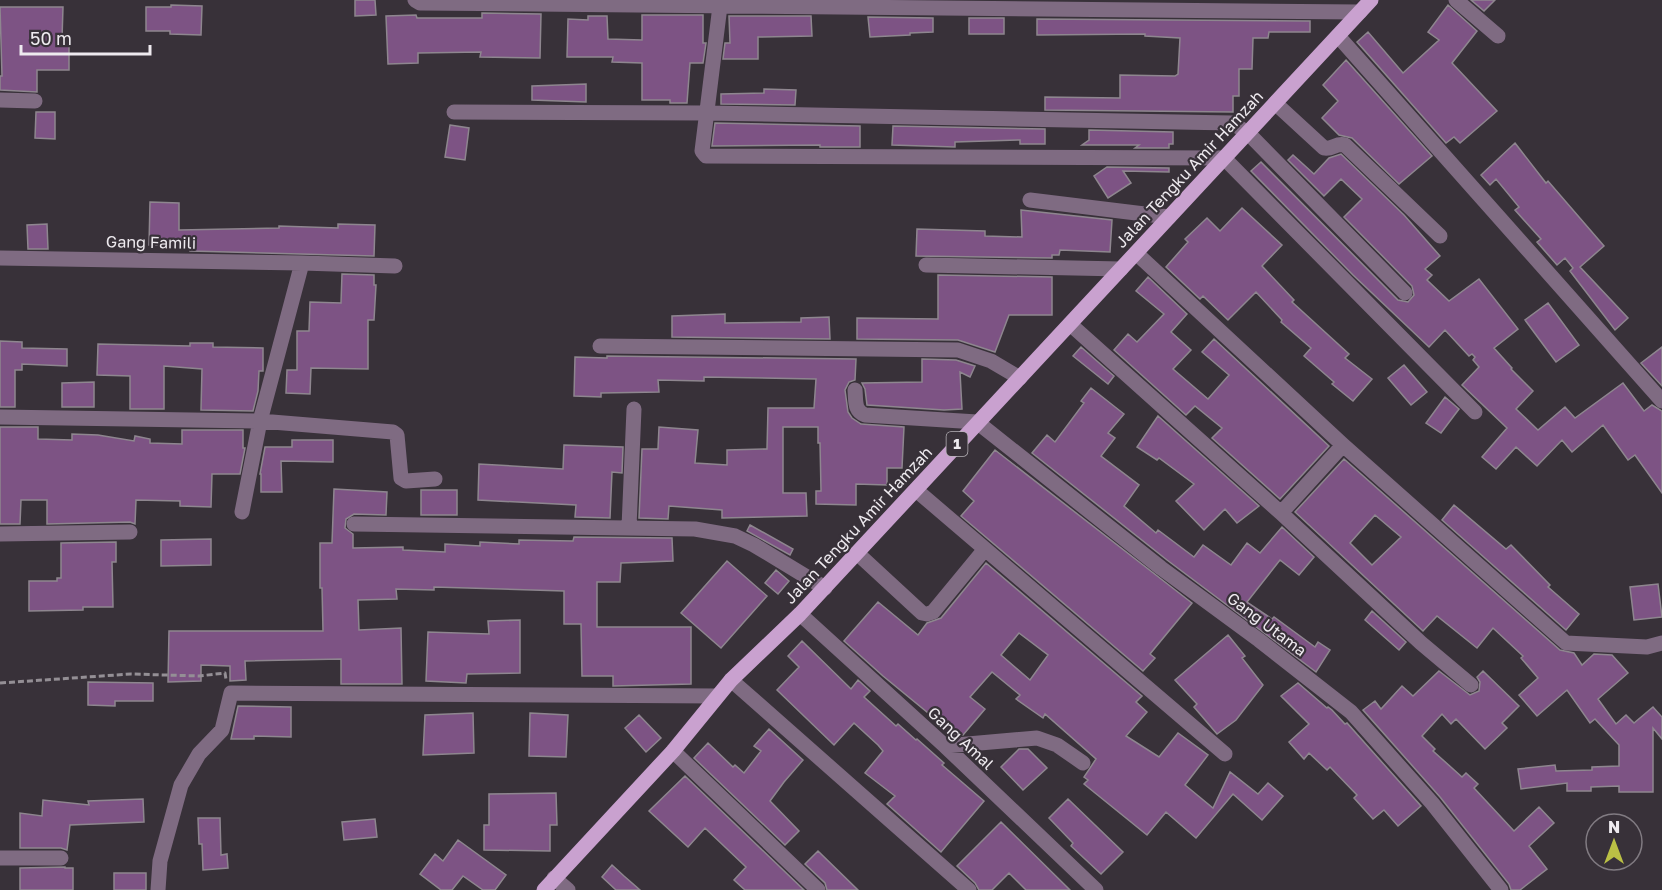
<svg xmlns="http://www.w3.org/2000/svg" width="1662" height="890" font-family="'Golos Text',sans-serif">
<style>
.building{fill:#7d5384;stroke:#8e868f;stroke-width:1.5;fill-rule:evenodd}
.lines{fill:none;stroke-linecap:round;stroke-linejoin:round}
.path{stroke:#948f95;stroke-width:3;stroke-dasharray:6 3;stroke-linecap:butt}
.street{stroke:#7f6b82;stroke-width:15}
.primary{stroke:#c9a1cf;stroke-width:15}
.labels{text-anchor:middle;stroke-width:4.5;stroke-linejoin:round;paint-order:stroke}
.shield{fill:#383139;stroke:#b7b2b8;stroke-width:1.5}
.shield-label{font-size:15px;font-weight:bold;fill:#eeeaef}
.street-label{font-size:16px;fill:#eeeaef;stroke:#383139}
</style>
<rect width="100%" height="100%" fill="#383139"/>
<path class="building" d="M355,0h20l1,15 -21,1z
M1471,0h24l-11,11z
M171,5l31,1 -1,29 -31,-1v-3h-24v-24h25z
M1448,5l29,26 -25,32 45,48 -37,32 -6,-6 -8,6 -89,-101 11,-10 35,41 36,-33 -11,-8z
M0,7h63l-1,32h7v31h-32v22l-37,-2v-14h2z
M482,13l59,1 -1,44 -60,-1 1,-5 -63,1v10l-30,1 -2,-48 30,-1 1,3h65z
M642,15h61v28h3l-3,20h-13l-3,40h-17v-3h-28v-37l-30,-1 1,-5h-46l1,-38 20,1v-4h19l1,23 34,1z
M729,16h82l1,20 -54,1v22h-35l2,-16h5z
M868,17l65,1v14l-23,1v2l-40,2z
M969,18h35v16h-35z
M1037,19l273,2v11h-41l-1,6h-15l-1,31h-13v27h-6v16l-188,-2v-13l75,1v-23l55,1 3,-2 2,-36 -35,-2v-2l-108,1z
M1346,60l86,96 -33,28 -47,-46 -13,-3 -17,-17 16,-17 -15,-16z
M586,84v18l-54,-2v-14z
M764,89l32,1 -1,15 -74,-1v-10l43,-1z
M36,112h19v27l-20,-1z
M715,123l145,3v21h-40v-2l-108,1z
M450,125l19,3 -4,32 -20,-3z
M893,126l152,3v15h-25v-4l-65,2v5l-63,-2z
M1089,130l84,2v12h-4v4h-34l4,-3h-57l7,-5z
M1515,143l31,40 2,-2 56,65 -24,21 48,51 -13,12 -45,-59 3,-3 -8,-10 -8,7 -20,-23 4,-3 -26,-29 4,-3 -23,-28 -6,6 -9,-10z
M1341,154l63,61 36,41 -15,13 7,6 -5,5 22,21 30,-22 39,50 -24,19 18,20 -1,1 22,22 -17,18 22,21 27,-23 10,11 48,-35 21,28 8,-6 10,6v82l-27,-38 -7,5 -25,-35 -31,27 -10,-12 -25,26 -21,-19 -20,22 -14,-12 25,-29 -45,-43 17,-18 -6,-7 2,-3 -3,-3 -3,2 -24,-26 -16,17 -76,-72 -102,-104 10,-9 137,138 10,2 6,-7 -2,-9 -68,-69 18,-18 -21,-20 -17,17 -36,-36 5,-5 21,19 15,-16z
M1107,167l62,1v4l-46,-1 8,12 -23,15 -14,-22z
M150,202l29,1v27l100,-2v-2l59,2v-4l37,1 -1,31 -184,-5v-5l-41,-1z
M1242,208l40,37 -20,21 32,34 -2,2 57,52 -4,4 27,21 -19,22 -21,-17 2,-2 -30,-26 7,-8 -30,-26 1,-2 -26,-28 -28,28 -25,-24 -3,3 -34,-32 22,-25 -3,-3 22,-21 13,13z
M1021,210l91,10 -2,32 -50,-2 -1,5h-7v3l-136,-2 1,-27 68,2v5l37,1z
M47,224l1,25h-20l-1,-24z
M342,274l32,1v10h2l-2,35h-6v49l-57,-1 -1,26 -24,-1 1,-23h10v-39h12l1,-29 31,1z
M938,275l114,2v38h-43l-14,37 -37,-12 -101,-1v-21l81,1z
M1148,277l39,37 -16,18 20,18 -18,19 35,30 21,-24 -27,-23 12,-13 115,107 -49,53 -68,-61 10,-10 -27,-22 -9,9 -72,-65 14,-16 9,8 27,-28 -28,-23z
M1548,303l31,42 -23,17 -31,-42z
M725,314v9l76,-1v-4l28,-1 1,22 -158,-2v-21z
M0,341l22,1v6l45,1v17l-45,-2v6h-7v37h-15z
M190,343h23v4l50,1v23h-4l-1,20 -5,20 -52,-1 1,-41 -38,-3v43h-34v-33l-33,-1 1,-31 92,2z
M1081,347l33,29 -6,8 -35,-28z
M1662,347v39l-21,-23z
M607,356l249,3 -1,21 -6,2 -4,8 3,22 4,6 9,6 43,3 -2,41h-15v17l-31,-1v21l-40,-1v-13h5l-1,-48h-2v-16h-35v66h23l1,23 -85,2v-8l-53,-4 -1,13 -29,-1 3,-69h16l1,-22 39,3 -3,33 32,2v-15l40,-1 1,-41h46l2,-29 -112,-2v4l-46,-1 1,12 -58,1v4l-27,-1 1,-39 32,1z
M922,359l34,1 19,6 -5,11 -10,-5 2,37 -18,1 -77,-5 -2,-16 -3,-6 60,-1z
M1404,365l23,27 -16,13 -23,-27z
M94,382v25h-32v-24z
M1091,388l33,26 -16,19 7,5 -14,18 38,29 -15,21 32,27 2,-3 36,27 9,-12 28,20 16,-22 13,10 22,-26 32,30 -15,18 -19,-15 -33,42 25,17 2,-2 41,30 3,-5 12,8 -14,22 -149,-112 -135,-107 15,-18 8,7 29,-39 -3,-2z
M1445,397l14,12 -18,24 -15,-10z
M1158,416l101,90 -22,17 -12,-14 -21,21 -28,-29 18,-17 -35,-26 -2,2 -20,-13z
M0,427h38v12l34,1v-6l26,1 36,6 1,-5 15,3v4l32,1v-14h61v18h2l-5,26h-28l-1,33 -31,-1v-5l-44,-1 -1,24 -5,-2 -83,2v-24h-26l-1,24h-20z
M292,440h41v22l-52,-1 1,31h-21v-18h-1l5,-27h27z
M564,445l59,2 -1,26 -10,-1 -2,46 -35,-1 1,-12 -98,-5 1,-36 84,5z
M995,450l197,153 -42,51 5,4 -12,13 -182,-155 13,-15 -11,-10z
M1344,459l216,191 14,3 8,12 12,-11 18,1 16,18 -30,26 18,25 10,-9 8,8 19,-16 9,10v22l-9,-11v64h-34v-6l-28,1v4h-24v-8l-46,6 -3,-20 37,-4 1,6 36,-1v-3l27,-1v-21l-24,-26 -5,4 -23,-33 -30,26 -18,-21 19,-17 -17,-20 2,-2 -30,-28 -16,20 -40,-32 -14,15 -128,-119zM1375,515l26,22 -29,28 -22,-22z
M334,489l53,3 -1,23 -32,-1 -8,5 -1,9 8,6v14l50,-1v3l42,2v-8l35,2v-4l39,2v-4l54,1 1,-4 98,1 1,23 -52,2 -1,19h-23v45h94v57l-78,2v-10h-31l-1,-52h-17v-33l-130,-4v3l-38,-1 1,10 -39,1 1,30 42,-2 1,56h-61v-25l-96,2 1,19 -16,1v-15l-29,-1v16l-33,1 1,-51h154l-1,-43h-2v-45h12z
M421,490h36v25h-36z
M1454,505l52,44 5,-4 39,40 -2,2 31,27 -13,16 -124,-110z
M750,525l43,24 -3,6 -43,-24z
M211,539v26l-50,1v-26z
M116,542v20h-4l1,45h-30v3l-54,1v-30h28v-3h4v-35z
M727,561l40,35 -46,52 -40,-35z
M986,563l156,133 -6,6 11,10 -21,24 33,21 19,-24 30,22 -23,30 28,23 17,-36 28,22 10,-11 15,13 -21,24 -29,-26 -37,44 -30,-26 -19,23 -63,-51 4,-4 -4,-3 12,-18 -51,-45 -2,4 -27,-19 4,-4 -28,-23 -22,25 15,12 -22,26h-8l-72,-59 -39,-35 34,-39 40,33 9,-12 14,-5zM1019,633l29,22 -18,25 -29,-25z
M776,570l13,11 -11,13 -13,-11z
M1658,584l4,33 -28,3 -4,-33z
M1372,611l34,31 -7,8 -34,-30z
M520,620v53l-53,1 -1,9 -40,-2 2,-49 61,2 -1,-13z
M1228,635l17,21 -3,2 21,27 -27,35 -19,14 -23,-27 3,-3 -22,-24z
M802,641l49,48 7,-9 12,11 -6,6 32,29 2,-2 18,16 1,-1 27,24 -2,2 42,36 -43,51 -54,-48 8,-8 -30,-23 18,-22 -5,-6 -24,-22 -20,22 -57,-55 22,-23 -11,-11z
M1439,671l31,24 9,-4 1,-9 -3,-5 6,-6 36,35 -17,17 5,5 -22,21 -29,-30 -5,5 -9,-10 -20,22 13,13 -2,2 29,26 4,-4 12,11 -4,4 40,43 25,-24 15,16 -25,23 18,23 -27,21h-9l-2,-6 -69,-87 -77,-87 12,-9 6,8 21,-23 11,10z
M88,682l65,1v18h-38v5l-27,-1z
M1298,683l29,25 1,-1 4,3 13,14 2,-1 74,83 -23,20 -14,-16 -11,9 -19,-21 3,-3 -27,-28 -3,3 -18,-17 -5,6 -15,-17 20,-18 -28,-28z
M238,706l53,1v30l-37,-1v3h-23z
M473,713l1,40 -51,2 2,-40z
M530,713l38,2 -2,42 -37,-1z
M639,715l22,23 -15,14 -21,-24z
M769,729l34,31 -19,22 -14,19 29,30 -14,14 -91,-87 14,-15 25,24 2,-2 9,8 17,-22 -7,-5z
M1019,749h9l19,19 -24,22 -22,-23z
M685,776l119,114h-59l-11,-10 12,-13 -41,-39 -17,19 -39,-36z
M556,793l1,32h-7v26l-66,-1v-25h5v-31z
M143,799l1,23 -74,3 -3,25 -6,-2h-41v-35l22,3 1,-16 46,5 -1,-4z
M1068,799l55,53 -22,22 -30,-28 2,-3 -24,-25z
M198,818h22l1,37 6,-1 1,14 -25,2 -1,-26h-3z
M375,819l2,18 -33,3 -2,-18z
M1001,822l69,68h-44l-17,-17 -17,17h-13l-4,-7 -18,-17z
M458,840l48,35 -11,15h-12l-20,-14 -11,14h-11l-21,-16 15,-20 8,7z
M818,851l40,39h-31l-2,-7 -20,-19z
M612,865l12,11 16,14h-24l-14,-13z
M65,867v1h8v22h-53v-22z
M114,873h32v17h-32z"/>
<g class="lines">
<path class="path" d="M0,683l131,-9 68,2 26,-3 1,6"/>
<path class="street" d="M415,0l5,3 940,9
M1456,0l42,36
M720,6l-18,145 4,5 518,2 251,254
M1338,36l324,365
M0,100l35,1
M1275,103l49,45c8,2 13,-6 21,-3l95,91
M454,112l253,1 525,10 16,10 157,160
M1030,200l139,17
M1136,253l207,192 223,198 81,4 15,-4
M0,258l302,5 93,3
M926,265l195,4
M1070,324l211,189 140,130 50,42
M600,346l358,4 33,11 29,17
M855,390c1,11 -1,21 10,25l112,7 184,146 98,72 92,72 81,91 69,87
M0,417l260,4 133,11 4,3 4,43 5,3 29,-2
M916,490l309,264
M242,512l18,-91 42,-158
M1281,513l62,-68
M354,524l341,5 40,7 19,9 71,43
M629,527l5,-118
M0,534l130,-2
M857,553l65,60 5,1 6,-2 52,-63
M800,614l145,132 151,144
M731,680l238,210
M945,746l92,-8 20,7 26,18
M673,751l145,139
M0,858h61
M554,878l14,12
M158,890l2,-29 21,-76 18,-31 23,-24 9,-37 486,3"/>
<path class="primary" d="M544,890l129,-139 58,-71 69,-66 571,-614"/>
</g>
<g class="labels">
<rect class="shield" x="946.5" y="432" width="21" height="24" rx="4.5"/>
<g class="shield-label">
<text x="957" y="449">1</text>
</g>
<g class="street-label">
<text transform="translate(1189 169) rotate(-47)" y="6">Jalan Tengku Amir Hamzah</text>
<text transform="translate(151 242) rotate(1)" y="6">Gang Famili</text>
<text transform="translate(858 525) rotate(-47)" y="6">Jalan Tengku Amir Hamzah</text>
<text transform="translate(1267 624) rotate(37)" y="6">Gang Utama</text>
<text transform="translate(961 738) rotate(43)" y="6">Gang Amal</text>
</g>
</g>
<g transform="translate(1614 842)"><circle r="28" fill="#383139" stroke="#817b82" stroke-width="1.5"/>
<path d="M0-4.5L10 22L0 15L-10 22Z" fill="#bbc045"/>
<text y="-9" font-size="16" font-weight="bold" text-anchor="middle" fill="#eeeaef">N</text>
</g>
<path d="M21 45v9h129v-9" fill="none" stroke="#eeeaef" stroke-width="3"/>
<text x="30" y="45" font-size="18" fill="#eeeaef" stroke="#383139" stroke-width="4.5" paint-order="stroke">50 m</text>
</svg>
